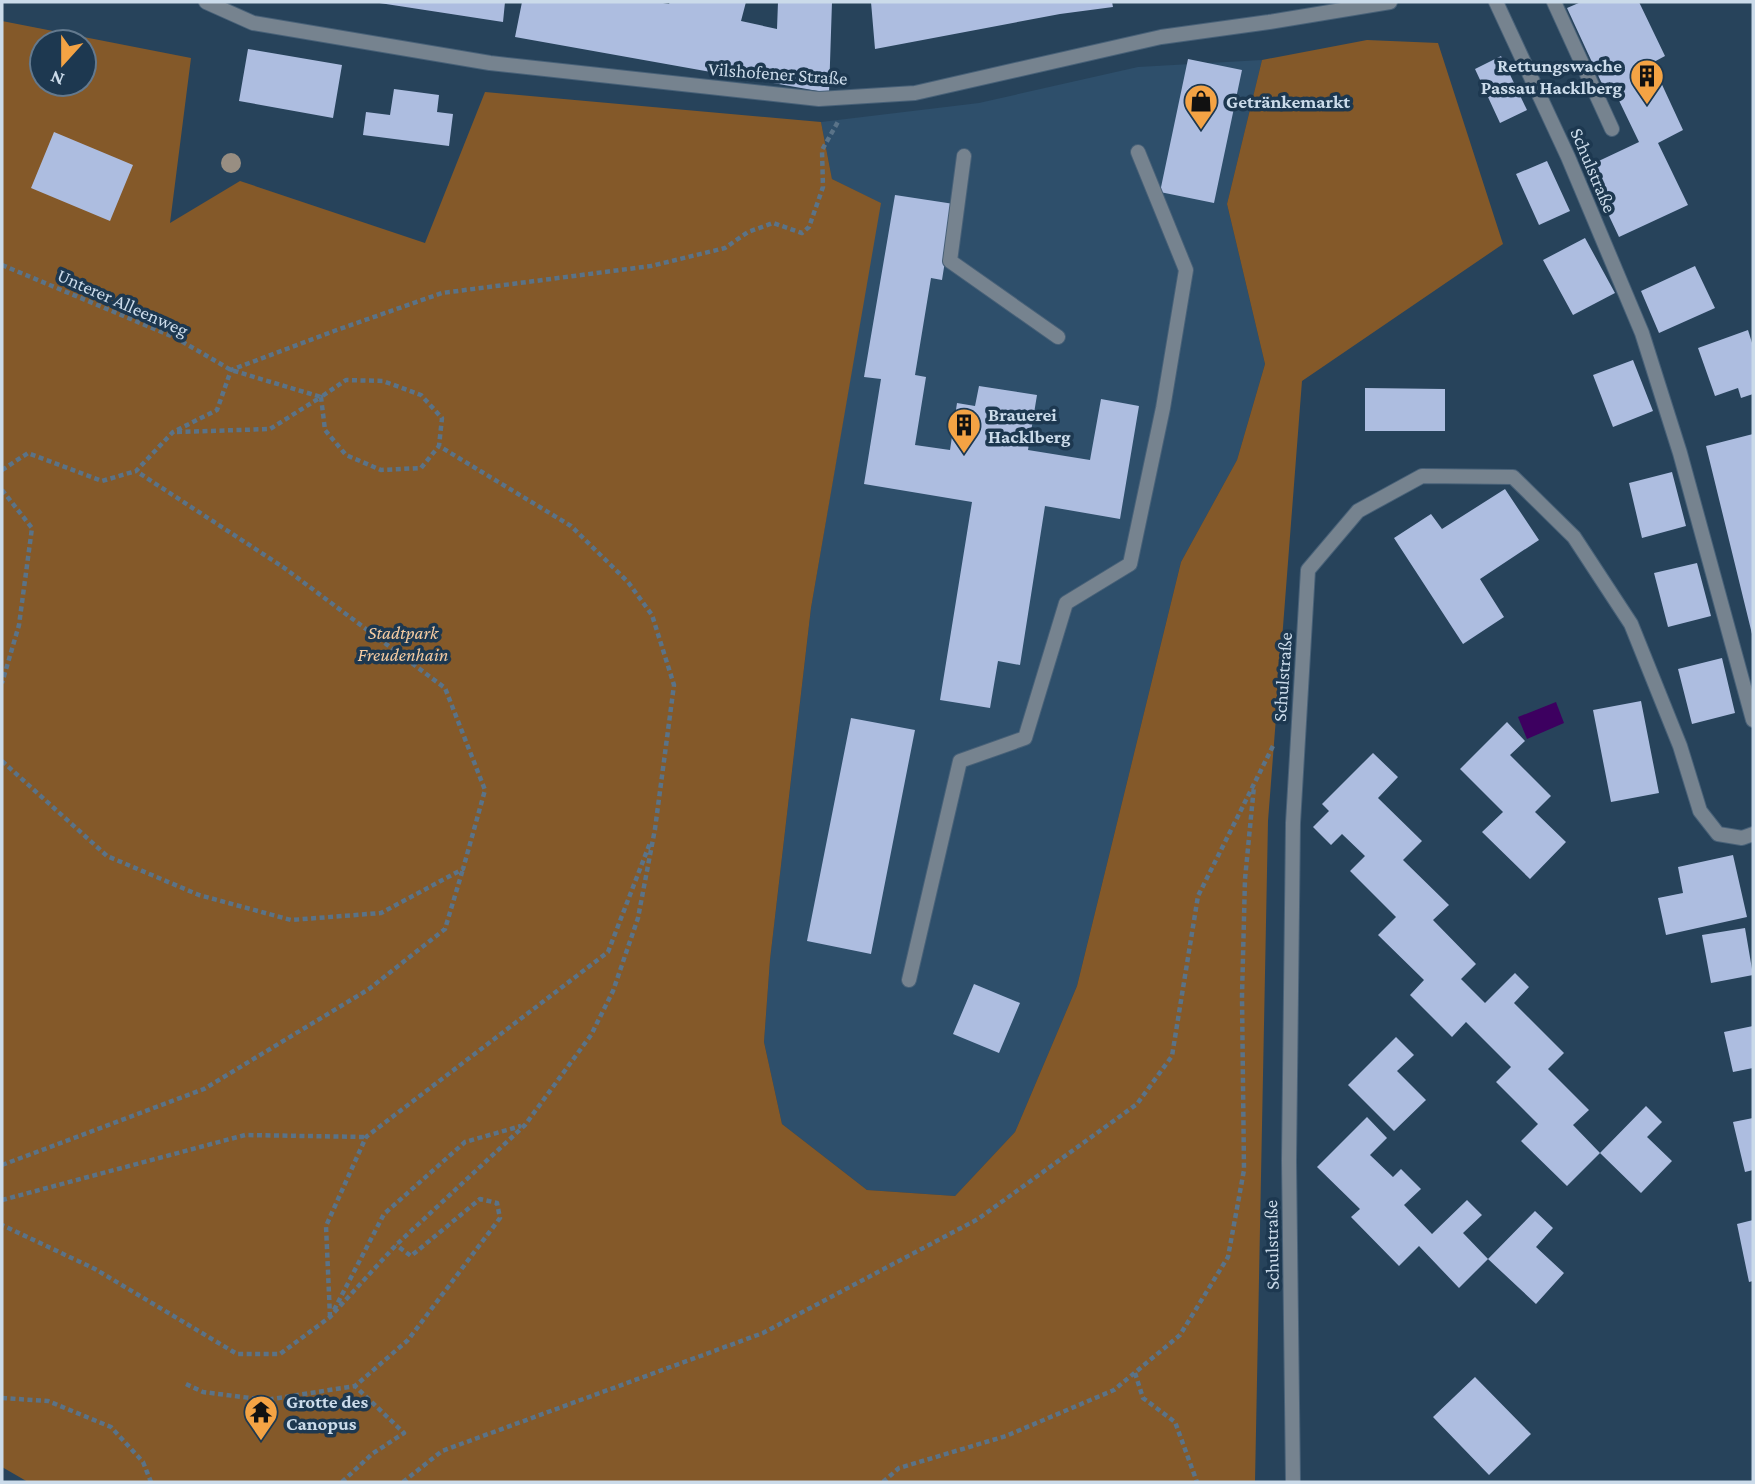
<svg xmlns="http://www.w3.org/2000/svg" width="1755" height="1484" font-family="'Crimson Pro',serif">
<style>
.built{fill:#2e4f6b}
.green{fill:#845929;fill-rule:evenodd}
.water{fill:#3d0060}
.building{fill:#adbde0}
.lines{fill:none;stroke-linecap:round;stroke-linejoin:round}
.lane-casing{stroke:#486178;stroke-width:16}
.street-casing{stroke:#486178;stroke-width:16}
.path{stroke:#5a7388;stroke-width:4.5;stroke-dasharray:5 3.5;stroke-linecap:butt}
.lane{stroke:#76838f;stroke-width:14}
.street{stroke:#76838f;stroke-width:14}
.tree{fill:#988e82}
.labels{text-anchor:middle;stroke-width:7;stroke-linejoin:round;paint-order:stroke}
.poi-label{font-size:19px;font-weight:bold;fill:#cbdbea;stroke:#1d3850;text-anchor:start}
.street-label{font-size:19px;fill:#cbdbea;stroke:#1d3850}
.park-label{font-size:19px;font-style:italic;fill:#f4cba2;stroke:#1d3850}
</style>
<rect width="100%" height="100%" fill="#27435b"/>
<path class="built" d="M1262,60l-35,144 38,160 -28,96 -56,102 -104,424 -62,146 -60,64 -88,-6 -85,-66 -18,-82 6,-82 41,-352 69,-405 -48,-24 -11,-57 158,-19 159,-36z"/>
<path class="green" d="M2,21l189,37 -21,165 70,-42 185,62 60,-151 336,30 11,57 49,24 -70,405 -41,352 -6,82 18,82 85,66 88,6 60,-64 62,-146 104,-424 56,-102 28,-96 -38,-160 35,-144 105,-20 71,3 65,201 -201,137 -34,440 -13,661h-1227l-26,-15zM42,42h42v42h-42z"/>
<path class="water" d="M1556,702l8,21 -37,16 -9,-22z"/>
<path class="building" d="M373,2h132l-2,20z
M522,2h135l12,2 1,-2h76l-5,19 36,8 1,-27h54l-3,91 -314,-56z
M871,2h241l1,5 -53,7 -185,35z
M1581,2h58l26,54 -13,7 31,67 -25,13 30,62 -69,32 -33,-70 53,-25 -29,-60 -7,4 -36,-78z
M248,49l94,16 -9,53 -94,-17z
M1501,56l26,54 -27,13 -25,-54z
M1188,59l54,11 -28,133 -54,-11z
M394,89l45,6 -2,17 16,2 -4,32 -86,-11 3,-23 24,3z
M54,132l79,33 -23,56 -79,-33z
M1547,161l23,50 -31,14 -23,-51z
M895,195l59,9 -12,76 -11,-2 -16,97 11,2 -11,68 35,5 7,-47 18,3 4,-20 58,9 -9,55 62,10 11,-61 38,7 -19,113 -75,-13 -25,159 -22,-4 -8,47 -50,-8 32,-198 -108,-18 17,-105 -17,-2z
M1585,238l30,55 -42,22 -30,-55z
M1695,266l20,42 -56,25 -18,-42z
M1748,330l5,16v48l-12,4 -3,-10 -23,8 -17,-48z
M1633,360l20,51 -40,16 -20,-52z
M1365,388l80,1v42h-80z
M1753,434v200h-1l-46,-188z
M1672,472l14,54 -44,12 -13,-55z
M1505,489l34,51 -59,39 24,38 -41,27 -69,-106 37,-24 11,15z
M1697,563l14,53 -43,11 -14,-54z
M1722,658l13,55 -43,11 -14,-55z
M1641,701l18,92 -48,9 -18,-92z
M851,718l64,12 -44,224 -64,-13z
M1507,722l18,19 -15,14 41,41 -16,16 31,30 -36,37 -48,-47 21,-20 -43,-43z
M1373,753l25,24 -20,21 44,43 -19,19 46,45 -16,15 43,44 -15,15 24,24 30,-30 14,14 -15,16 50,50 -16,16 41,41 -16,15 27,28 -33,33 -46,-45 17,-17 -42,-42 15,-15 -45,-45 -14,15 -42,-42 14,-15 -46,-45 18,-18 -46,-46 15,-15 -23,-22 -11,11 -18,-18 16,-16 -7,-7z
M1733,855l14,62 -81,18 -8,-37 25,-5 -5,-26z
M1745,928l8,47 -42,8 -9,-48z
M974,984l46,19 -21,50 -46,-19z
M1753,1026v42l-20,4 -9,-40z
M1396,1037l18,18 -17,16 29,29 -32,31 -46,-46z
M1646,1106l16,16 -15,15 25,24 -31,32 -41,-40z
M1367,1117l20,21 -17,17 23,22 8,-8 20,20 -17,16 28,29 35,-34 15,15 -19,18 25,26 -29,29 -40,-42 -20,20 -48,-49 9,-8 -43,-42z
M1753,1118v52l-8,2 -12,-50z
M1535,1211l18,17 -17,19 28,26 -28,31 -48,-45z
M1753,1220v61l-4,1 -12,-58z
M1475,1377l56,57 -42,41 -56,-58z"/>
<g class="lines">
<g class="lane-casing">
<path id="lane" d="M1554,2l58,127
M964,156l-14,105 108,76
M909,980l51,-219 65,-23 41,-135 64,-39 33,-156 23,-138 -48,-118"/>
</g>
<g class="street-casing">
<path id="street" d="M206,2l47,21 237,40 329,36 96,-6 246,-56 108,-15 121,-20
M1496,2l72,155 74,176 38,120 73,267
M1293,1482l-4,-321 4,-338 15,-253 50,-59 64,-35 91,1 61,60 57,87 49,122 20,65 18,23 24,4 11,-4"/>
</g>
<path class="path" d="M2,265l174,73 55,32 90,27 25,-17 37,1 38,14 21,23 -3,28 132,80 57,56 24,33 22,70 -19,144 -17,89 -25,73 -22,44 -66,90 -129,120 -66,72 -50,37h-43l-142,-85 -93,-44
M177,432l93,-3 51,-32 4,33 21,25 35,15 40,-2 18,-22
M2,470l26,-17 74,28 34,-10 37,-39 44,-22 14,-40 103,-39 108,-38 209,-27 74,-18 23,-16 25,-9 29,10 7,-6 14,-40 -1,-37 17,-30
M2,490l30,38 -13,97 -17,58
M2,761l105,95 92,39 92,25 90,-7 82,-44 22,-79 -40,-102 -162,-121 -147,-96
M2,1165l202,-76 165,-100 76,-60 18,-60
M2,1200l243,-65 121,2
M334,1310l50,-96 81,-72 56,-16
M330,1317l-4,-91 40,-89 242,-185 42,-109
M1135,1373l8,25 32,24 22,60
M186,1384l17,8 63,8 89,-14 53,-46 92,-122 -3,-15 -17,-4 -69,57 -15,-11
M2,1398l46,3 63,26 32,35 8,20
M264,1428l2,-28
M342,1482l30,-28 32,-21 -49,-47
M403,1482l39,-31 321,-118 215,-114 159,-115 35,-48 26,-160 75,-150
M883,1482l16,-14 107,-32 108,-46 66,-55 48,-78 16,-87 -2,-174 3,-117 9,-93"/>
<use href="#lane" class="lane"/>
<use href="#street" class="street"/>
</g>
<circle class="tree" cx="231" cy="163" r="10"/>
<defs>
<g id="building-pin" transform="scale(1.75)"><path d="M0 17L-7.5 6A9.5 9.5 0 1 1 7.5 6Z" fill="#f4a344" stroke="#1d3850"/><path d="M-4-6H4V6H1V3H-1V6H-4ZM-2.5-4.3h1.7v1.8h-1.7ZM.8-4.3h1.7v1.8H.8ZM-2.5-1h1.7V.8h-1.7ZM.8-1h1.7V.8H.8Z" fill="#111"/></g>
<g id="shop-pin" transform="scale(1.75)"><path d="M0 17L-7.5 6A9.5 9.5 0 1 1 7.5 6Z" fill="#f4a344" stroke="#1d3850"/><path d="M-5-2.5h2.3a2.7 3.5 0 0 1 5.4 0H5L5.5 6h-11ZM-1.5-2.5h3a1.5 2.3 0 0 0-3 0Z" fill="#111"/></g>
<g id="temple-pin" transform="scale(1.75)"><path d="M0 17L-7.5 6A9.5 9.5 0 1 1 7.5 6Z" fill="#f4a344" stroke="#1d3850"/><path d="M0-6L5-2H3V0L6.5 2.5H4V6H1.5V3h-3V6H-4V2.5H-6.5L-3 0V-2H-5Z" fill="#111"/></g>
</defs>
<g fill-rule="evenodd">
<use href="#building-pin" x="1647" y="76"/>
<use href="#shop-pin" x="1201" y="101"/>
<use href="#building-pin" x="964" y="425"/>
<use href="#temple-pin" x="261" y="1412"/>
</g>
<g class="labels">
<g class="poi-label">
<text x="1622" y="72" text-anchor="end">Rettungswache<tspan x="1622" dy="22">Passau Hacklberg</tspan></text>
<text x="1226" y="108">Getränkemarkt</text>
<text x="988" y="421">Brauerei<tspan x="988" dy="22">Hacklberg</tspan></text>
<text x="286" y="1408">Grotte des<tspan x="286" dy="22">Canopus</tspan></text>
</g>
<g class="street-label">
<text transform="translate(778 73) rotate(4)" y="7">Vilshofener Straße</text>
<text transform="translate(1594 170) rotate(67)" y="7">Schulstraße</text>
<text transform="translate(123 302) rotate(24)" y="7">Unterer Alleenweg</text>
<text transform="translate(1282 677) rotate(-86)" y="7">Schulstraße</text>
<text transform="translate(1271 1245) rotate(-91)" y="7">Schulstraße</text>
</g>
<g class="park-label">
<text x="403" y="639">Stadtpark<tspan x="403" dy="22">Freudenhain</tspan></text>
</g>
</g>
<rect width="1755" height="1484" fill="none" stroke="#cbdbea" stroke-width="7"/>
<g transform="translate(63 63) rotate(201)"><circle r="33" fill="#1d3850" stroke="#63798e" stroke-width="2"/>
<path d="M0-5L12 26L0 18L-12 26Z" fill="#f4a344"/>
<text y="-10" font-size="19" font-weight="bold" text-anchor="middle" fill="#cbdbea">N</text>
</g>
</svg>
